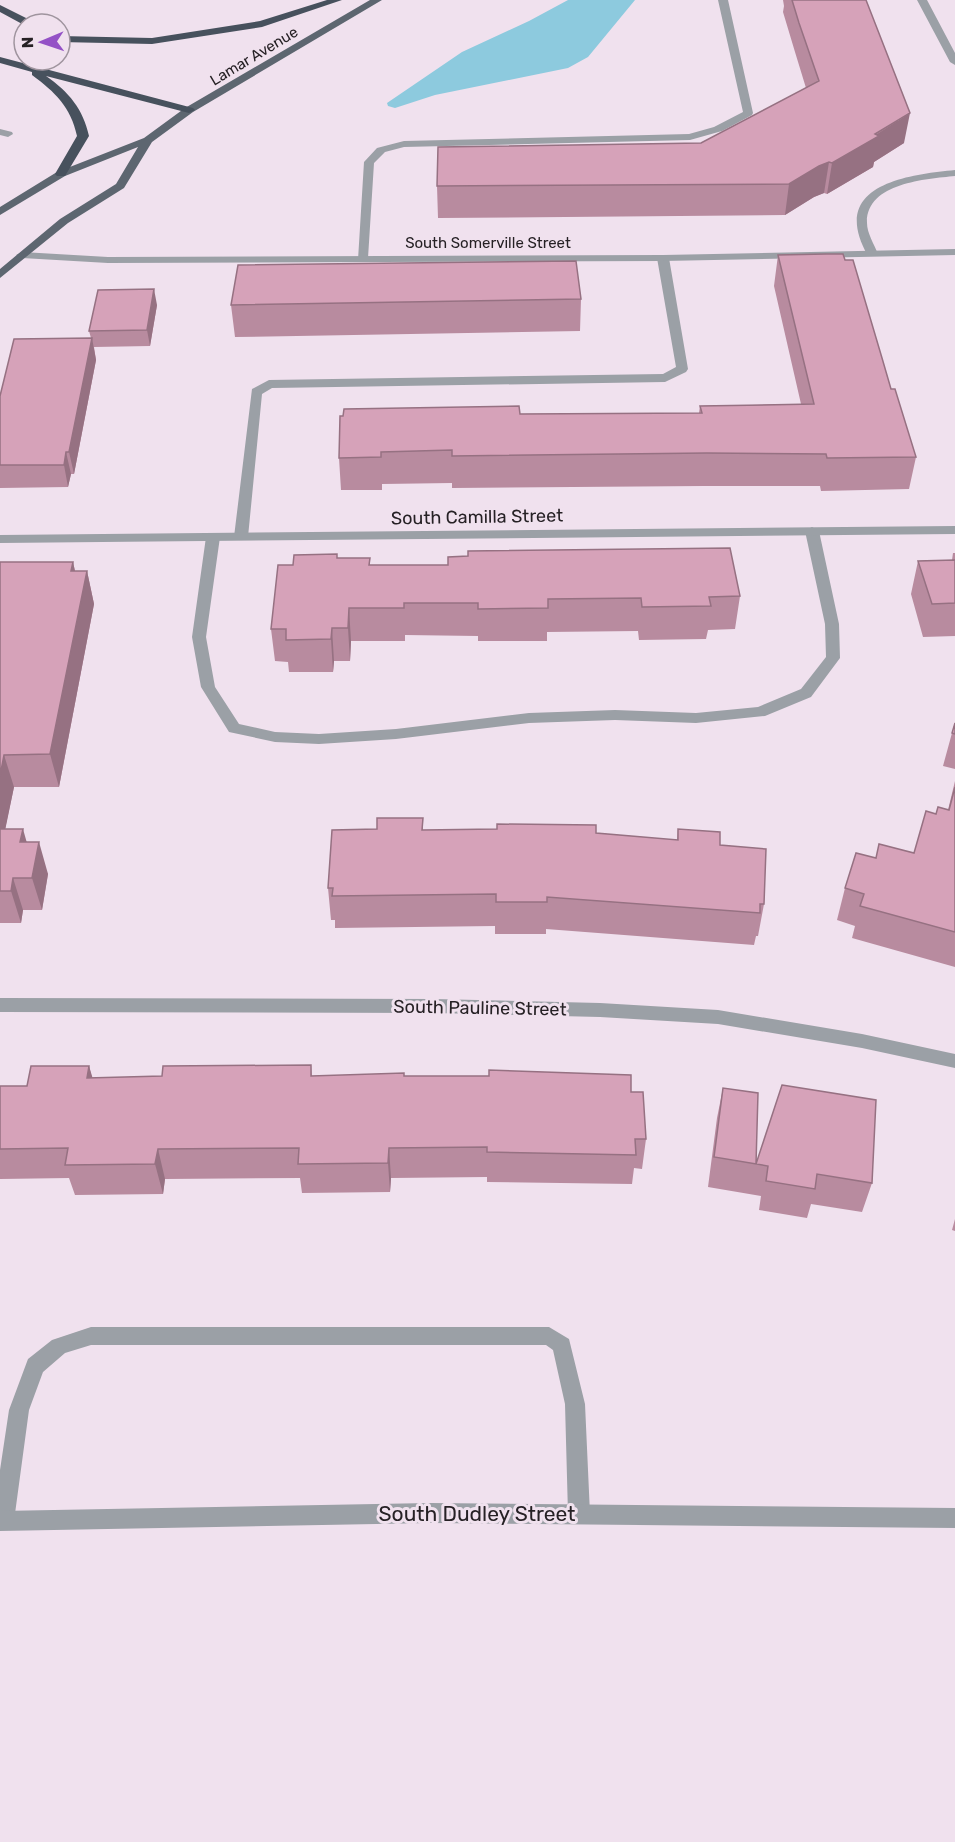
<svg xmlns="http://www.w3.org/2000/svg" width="955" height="1842" font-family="Rubik,sans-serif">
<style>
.water{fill:#8dcade}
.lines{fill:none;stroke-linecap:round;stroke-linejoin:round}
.service{fill:#9ba0a6;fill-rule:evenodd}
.minor{fill:#9ba0a6;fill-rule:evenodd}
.primary{fill:#5d6670;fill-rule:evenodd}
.motorway{fill:#47515d;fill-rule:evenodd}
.wall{fill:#b88b9f}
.shaded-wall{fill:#967182}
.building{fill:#d6a2b9;stroke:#967182;stroke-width:1.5}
.labels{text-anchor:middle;stroke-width:6;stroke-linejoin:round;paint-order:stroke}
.far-street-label{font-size:15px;fill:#262125;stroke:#f0e1ee}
.street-label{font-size:18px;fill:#262125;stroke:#f0e1ee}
.near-street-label{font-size:21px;fill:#262125;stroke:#f0e1ee}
</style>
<rect width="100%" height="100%" fill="#f0e1ee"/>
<path class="water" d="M568,0h67l-47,57 -20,11 -133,27 -40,13 -7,-2 -1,-3 75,-51 67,-31z"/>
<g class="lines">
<path class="service" d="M718,0h10l25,113 -1,2 -30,16 -32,9 -286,7 -19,5 -11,11 -6,95 -6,3 -4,-1 6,-98 13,-14 27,-7 285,-7 25,-7 29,-15z
M0,129l12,3 1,2 -5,3 -8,-2z
M955,170v6c-29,3 -89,7 -88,47 0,10 7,21 11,31l-2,2h-8c-40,-70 36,-81 87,-86z
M663,255l6,3 19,111 -2,3 -21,10 -393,6 -10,6 -14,143 -2,3h-10l-2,-3 18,-148 17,-9 394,-6 13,-7 -19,-109z
M812,527l7,4 20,93 1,34 -29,39 -46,19 -69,7 -81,-3 -86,3 -133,16 -77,5 -44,-2 -46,-10 -28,-45 -9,-50 14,-100 7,-4 7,4 -14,100 9,50 24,37 36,8 44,2 77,-5 133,-16 86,-3 81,3 62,-6 43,-18 25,-32 -1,-33 -20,-93z
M91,1327h458l20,12 16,65 5,110 -4,7 -7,3 -7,-3 -4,-7 -3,-110 -12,-54 -7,-5h-455l-26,8 -22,19 -14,38 -15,111 -4,7 -10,2v-60l9,-60 19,-51 24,-19z"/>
<path class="minor" d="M917,0h10l28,53v12l-5,-3z
M955,249v6l-292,6 -555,2 -86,-5 -6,-3 6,-3 86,5 555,-2z
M955,526v8l-955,9v-8z
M0,998l434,1 166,4 118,7 144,24 93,20v14l-93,-20 -144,-24 -118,-7 -166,-4 -434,-1z
M430,1503l525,5v20l-525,-5 -430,8v-20z"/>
<path class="primary" d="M370,0h12l-189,112 -41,30 -28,46 -56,35 -68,55v-9l60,-50 56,-35 22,-37 -73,29 -65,39v-8l57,-35 87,-34 41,-30z"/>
<path class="motorway" d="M327,0h15l-80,27 -110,17 -92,-2v-6l92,2 108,-17z
M0,5l34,17 1,2 -11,1 -24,-13z
M0,57l193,51 2,2 -6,3 -143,-37c23,16 37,33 43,60l-24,40h-8l-2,-2 22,-38c-6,-29 -22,-44 -45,-61v-3l-32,-9z"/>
</g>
<path class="wall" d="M783,0h83l38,143 -30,19 -1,5 -46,27 -3,-1 -10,4 -29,18 -347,3 -1,-32 264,-43 105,-55 -11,-36 -12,-40 1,-6z
M778,255l113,134 25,68 -7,32 -88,2 -1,-5h-117l-251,2v-5l-70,1v6h-41l-2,-32 181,-44 179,-1 1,-7 101,-2 -27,-118z
M581,299l-1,32 -345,6 -4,-32z
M157,305l-7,41 -56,1 2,13 -22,114h-3l-3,13 -68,1v-92l91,-58 -2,-7z
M953,553h2v83l-32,1 -12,-43 7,-33 34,-1z
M337,554v4h33v7l370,31 -5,33 -27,1 -2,9 -67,1 -1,-9 -91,1v9h-69v-5l-73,-1v6h-54l-1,20h-16l-1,11h-44l-1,-10 -13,-1 -4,-32z
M0,562h73l2,9h12l7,33 -35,183h-45l-9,42 22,13 21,32 -6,36h-19l-2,13h-21z
M955,722v47l-12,-3z
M955,781v186l-103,-29 3,-12 -18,-6 8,-32 31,-30 38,-5 22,-39 12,-4z
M423,818v12l173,3 81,7 1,-11 42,16 44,59 -6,32h-2l-2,9 -208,-16v5h-51v-8l-160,2v-8h-4l-3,-32 49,-59z
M311,1065l1,11h92l227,16 15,47 -4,30 -8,-1 -2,16 -145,-2v-5l-96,1 -1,14 -88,1 -2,-15 -135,1 -2,15 -88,1 -6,-17 -69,1v-93h27l62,-20 3,12 70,-2z
M723,1088l33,76 116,19 -10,29 -51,-8 -4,14 -48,-8 2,-14 -53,-9 9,-69z
M955,1219v12l-3,-1z"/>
<path class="shaded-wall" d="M910,113l-6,30 -30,19 -1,5 -46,27 5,-31z
M829,162l-5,31 -10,4 -29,18 4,-31 30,-18z
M154,289l3,16 -7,41 -3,-16z
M92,338l4,22 -22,114 -5,-22z
M66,452l5,22 -3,13 -4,-22z
M73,562l7,33 -9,-24z
M87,571l7,33 -35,183 -9,-33z
M349,608l2,33 -1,20 -2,-33z
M332,628l2,33 -1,11 -2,-33z
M4,755l10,32 -14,68v-79z
M23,829l9,32 -12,-19z
M39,842l9,32 -6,36 -10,-32z
M13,878l10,32 -2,13 -10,-32z
M89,1066l9,30 -11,-18z
M389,1148l2,30 -1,14 -2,-29z
M158,1149l7,30 -2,15 -8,-30z"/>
<path class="building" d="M792,0h74l44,113 -35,21 4,2 -47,27 -3,-1 -10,4 -30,18 -352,2 1,-39 263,-4 118,-62 -20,-58z
M826,254h17l2,6h8l29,98 9,31h4l21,68 -89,1 -1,-4 -119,-1 -255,3v-6l-71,2v5l-42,1 1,-42h3l1,-7 175,-3 1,8 182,-1 -2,-7 114,-2 -36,-149z
M576,261l5,38 -350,6 7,-40z
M154,289l-7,41 -58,1 9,-41z
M92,338l-23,114h-3l-2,13h-64v-69l14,-57z
M730,548l10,48 -31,1 2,9 -69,1 -1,-9 -93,1v9l-70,1v-6h-74v5h-55l-1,20h-16l-1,11 -45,1v-11h-15l7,-64h15l1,-10 43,-1v4h33l-1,7h79v-8l20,-1v-5z
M955,560v43l-23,1 -14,-43z
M0,562h73l-2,9h16l-37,183 -46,1 -4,21z
M955,723v11l-3,-1z
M955,787v145l-95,-26 4,-12 -19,-6 11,-35 20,5 3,-14 35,9 12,-42 10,3 2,-7 11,3z
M377,818h46l-1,12 75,-1v-5l99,1v8l82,7v-11l42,3v13l46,4 -2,55h-4v9l-213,-16v5h-51v-8l-164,2 1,-8h-5l4,-58 45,-1z
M0,829h23l-3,13h19l-7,36h-19l-2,13h-11z
M311,1065v11l93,-3v3h85v-6l142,5v17h12l3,47h-11l1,16 -149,-3v-5l-98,1 -1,15 -90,1 1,-16 -141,1 -3,15 -90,1 3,-17 -68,1v-63h27l4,-20h58l-2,12 75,-2 1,-10z
M782,1085l94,15 -4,83 -55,-9 -2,15 -49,-8 2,-15 -54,-9 9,-69 35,5 -2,71z"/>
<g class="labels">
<g class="far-street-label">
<text transform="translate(254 56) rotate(-31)" y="5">Lamar Avenue</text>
<text x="488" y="248">South Somerville Street</text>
</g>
<g class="street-label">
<text transform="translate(477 517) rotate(-1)" y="6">South Camilla Street</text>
<text transform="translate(480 1008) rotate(1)" y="6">South Pauline Street</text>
</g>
<g class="near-street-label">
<text x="477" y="1521">South Dudley Street</text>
</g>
</g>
<g transform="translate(42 42) rotate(268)"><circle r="28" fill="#f0e1ee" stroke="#9f949e" stroke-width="1.5"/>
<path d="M0-4.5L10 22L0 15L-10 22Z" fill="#9451c6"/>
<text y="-9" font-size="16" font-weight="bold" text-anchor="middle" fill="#262125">N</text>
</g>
</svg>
